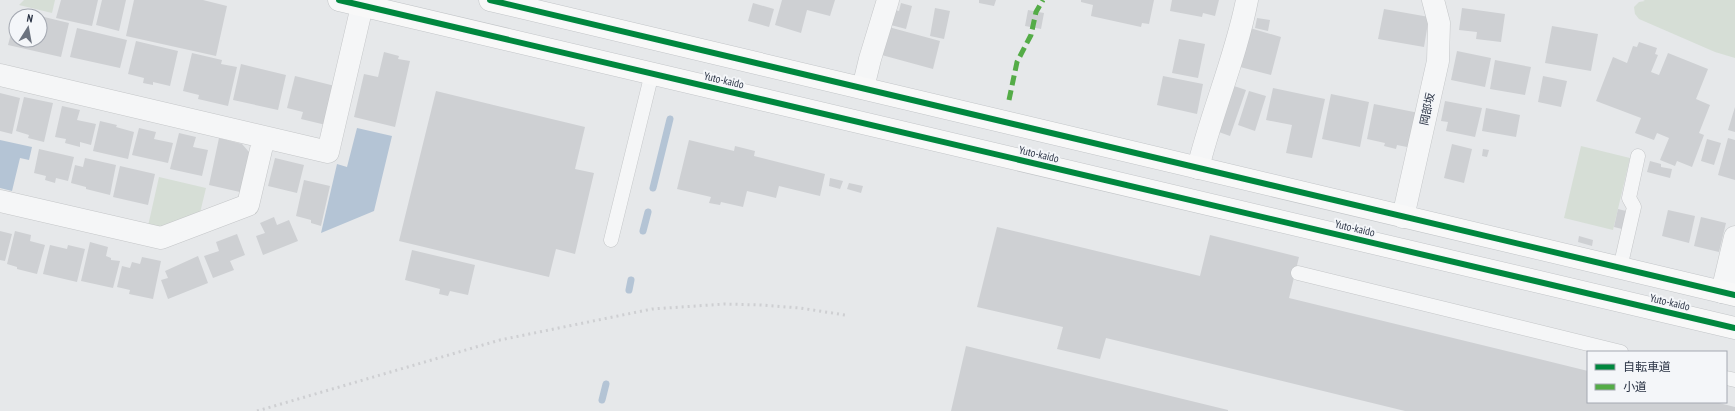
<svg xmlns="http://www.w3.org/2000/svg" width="1735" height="411" font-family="'PT Sans Narrow','Noto Sans JP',sans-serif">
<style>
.green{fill:#d6ded6}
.water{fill:#b4c4d5}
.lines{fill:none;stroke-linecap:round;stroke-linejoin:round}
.stream{stroke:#b4c4d5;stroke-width:7}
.building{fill:#ced0d3}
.service-casing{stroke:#c4c6c8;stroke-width:15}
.minor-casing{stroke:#c4c6c8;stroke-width:23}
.primary-casing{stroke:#c2c5c8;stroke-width:23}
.service{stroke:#f5f6f7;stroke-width:14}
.minor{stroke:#f5f6f7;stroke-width:22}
.primary{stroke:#f8f8f8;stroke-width:22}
.rail{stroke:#cecfd2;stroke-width:3;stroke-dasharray:2 4;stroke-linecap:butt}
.quiet{stroke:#54ac47;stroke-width:5;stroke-dasharray:10 5;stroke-linecap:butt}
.cycleway-casing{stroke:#f4f6f9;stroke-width:8}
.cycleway{stroke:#00873e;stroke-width:6}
.labels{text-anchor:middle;stroke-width:4;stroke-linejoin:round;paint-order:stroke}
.street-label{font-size:11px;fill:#2b3445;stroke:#f4f6f9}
</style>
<rect width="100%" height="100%" fill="#e6e8ea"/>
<path class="green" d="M24,0h31l-3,13 -33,-8z
M1643,0h92v58l-20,-6 -76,-33 -4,-5 -1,-7 5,-5 6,-1z
M1581,146l49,12 -17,72 -49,-12z
M159,177l47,11 -6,25 -39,16 -13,-3z"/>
<path class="water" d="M357,128l35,8 -18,75 -53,22 16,-69 10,3z
M0,140l32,7 -3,13 -9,-2 -8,33 -12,-3z"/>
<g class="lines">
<path class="stream" d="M653,188l17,-69
M643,231l5,-19
M629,290l2,-10
M602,400l4,-16"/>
</g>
<path class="building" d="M61,0h37l-6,26 -36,-8z
M102,0h24l-7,31 -23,-6z
M134,0h69l24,6 -11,50 -90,-20z
M782,0h53l-5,16 -23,-6 -6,23 -26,-8z
M979,0h17l-2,6 -15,-3z
M1081,0h73l-5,24 -7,-1 -1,4 -50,-11 2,-11 -12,-3z
M1172,0h47l-4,16 -12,-3 -1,4 -32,-6z
M753,3l21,6 -5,18 -21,-6z
M901,3l11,3 -6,23 -19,-5 4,-15 8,2z
M935,8l15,3 -6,28 -14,-3z
M1462,8l43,6 -4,28 -25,-3 1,-7 -18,-2z
M1384,9l45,8 -5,30 -46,-8z
M1028,10l16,3 -3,16 -16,-3z
M20,12l16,3v1h-17z
M40,16l29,7 -8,34 -53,-12 5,-19 3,1v13h24z
M1257,18l13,2 -2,11 -13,-3z
M885,26l55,15 -7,28 -55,-15z
M1552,26l46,8 -7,37 -46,-8z
M77,28l50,12 -7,28 -50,-11z
M1250,28l31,9 -10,38 -31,-8z
M1179,39l26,5 -7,34 -26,-5z
M136,41l42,10 -8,35 -17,-4v3l-10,-2 1,-5 -16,-4z
M1639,42l18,6 -2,6 3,1 -7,17 8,3 9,-22 40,16 -12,30 14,6 -11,28 5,2 -12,32 -15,-6 -2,5 -15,-6 9,-22 -12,-5 -3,7 -19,-7 6,-15 -45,-17 17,-44 14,6 6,-17 4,1z
M1457,51l34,7 -6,29 -34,-7z
M384,52l15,4 -1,3 12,2 -15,66 -41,-10 10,-43 14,3z
M192,53l30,7 -1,4 16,3 -9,39 -30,-7 1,-4 -16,-4z
M1495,60l36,7 -6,28 -35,-6z
M241,64l45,11 -8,35 -45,-10z
M295,76l40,10 -9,39 -25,-6 2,-7 -16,-4z
M1163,76l40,8 -6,30 -40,-9z
M1543,76l24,5 -6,26 -23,-5z
M1231,85l15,5 -16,46 -14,-5z
M1273,88l52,11 -13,59 -26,-5 6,-28 -26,-5z
M436,91l149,36 -10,42 19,4 -19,81 -19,-5 -7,28 -150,-36z
M1249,91l17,5 -11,35 -17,-6z
M0,93l20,5 -8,36 -12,-3z
M1331,94l38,8 -9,45 -38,-8z
M24,97l29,6 -9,39 -16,-4 1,-3 -13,-4z
M1445,101l37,7 -7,29 -29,-6 2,-9 -7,-1z
M1374,104l45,9 -7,35 -15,-3 -1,4 -12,-3 1,-3 -18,-4z
M62,106l18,4 -3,10 19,4 -5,21 -11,-3v5l-15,-4 1,-4 -11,-2z
M1735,107v25l-7,-2z
M1486,108l34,7 -4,22 -34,-6z
M100,121l17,4 -1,2 18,5 -6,27 -35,-8z
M139,128l17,4 -2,7 19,4 -5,20 -36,-8z
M179,133l17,4 -3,10 15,3 -6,26 -32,-7z
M219,138l23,6 7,8 -9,40 -31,-7z
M1728,138l7,2v40l-17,-5z
M1707,139l14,4 -7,22 -13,-4z
M689,140l45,11 1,-5 20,5 -1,5 71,18 -5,22 -41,-10 -3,12 -29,-7 -4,16 -22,-5 -1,3 -11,-2 2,-6 -34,-8z
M1452,144l20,5 -8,34 -20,-5z
M39,149l35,8 -6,24 -12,-3 -1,5 -10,-3 1,-4 -12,-3z
M1483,149l6,1 -2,7 -5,-1z
M85,158l31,7 -6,30 -24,-6v-2l-15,-4 4,-18 8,2z
M275,158l29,7 -7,28 -29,-7z
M1650,161l11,3v3l11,2 -2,9 -23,-6z
M120,166l35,8 -7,31 -35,-8z
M830,178l13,3 -3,8 -11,-3z
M304,180l26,6 -9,40 -10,-3v-3l-15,-4z
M849,183l14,3 -2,7 -14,-4z
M1618,209l8,2 -4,18 -8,-2z
M1668,210l27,6 -6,27 -27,-7z
M274,217l3,8 12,-5 9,21 -35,14 -7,-19 9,-3 -5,-10z
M1701,217l25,6 -7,29 -25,-6z
M997,227l203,49 10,-41 89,22 -10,41 299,73v31h127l20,5v4h-330l-299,-73 -6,21 -43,-10 6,-22 -86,-20z
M0,231l12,3 -7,27 -5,-1z
M15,231l16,4 -1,6 15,4 -8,29 -20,-5v-2l-10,-3z
M237,234l8,21 -15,6 4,9 -21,8 -9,-22 15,-5 -3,-9z
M1579,236l14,4 -1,6 -14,-4z
M90,242l18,5 -2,9 5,2v2l9,1 -7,27 -32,-7z
M50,245l17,4 1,-4 17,4 -8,33 -34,-8z
M412,250l63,15 -7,30 -18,-4 -2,5 -9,-2 1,-5 -35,-9z
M198,256l10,27 -40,16 -7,-19 7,-2 -3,-7z
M142,257l19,4 -8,38 -24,-5 1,-4 -13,-3 5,-21 8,2 2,-6 8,2z
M966,346l262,64v1h-277z"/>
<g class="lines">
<g class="service-casing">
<path id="service" d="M611,240l41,-167
M1620,268l14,-61 -5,-9 9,-42
M1298,273l323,79
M1726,378l9,2"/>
</g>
<g class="minor-casing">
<path id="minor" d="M0,75l328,77 34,-146
M863,88l7,-29 18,-59
M1198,168c14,-57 38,-111 49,-168
M0,201l161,37 87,-33 16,-68
M1403,217l35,-156 1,-38 -6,-23
M1722,292l13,-55"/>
</g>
<g class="primary-casing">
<path id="primary" d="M339,0l1396,328
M490,0l1245,295"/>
</g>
<use href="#service" class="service"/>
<use href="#minor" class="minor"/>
<use href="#primary" class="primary"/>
<path class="rail" d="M257,411l243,-71 152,-31 73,-5 36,1 39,3 45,7"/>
<path class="quiet" d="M1009,100l8,-38 14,-27 5,-23 7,-12"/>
<g class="cycleway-casing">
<path id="cycleway" d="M339,0l1396,328
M490,0l1245,295"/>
</g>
<use href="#cycleway" class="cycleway"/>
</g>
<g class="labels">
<g class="street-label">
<text transform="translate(724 80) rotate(13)" y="4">Yuto-kaido</text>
<text transform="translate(1427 109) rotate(-78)" y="4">岡部坂</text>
<text transform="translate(1039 154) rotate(13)" y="4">Yuto-kaido</text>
<text transform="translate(1355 228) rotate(13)" y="4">Yuto-kaido</text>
<text transform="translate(1670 302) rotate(13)" y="4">Yuto-kaido</text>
</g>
</g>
<rect x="1587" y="351" width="140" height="52" fill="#f4f6f9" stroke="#a4a8b1"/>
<rect x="1595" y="364" width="20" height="6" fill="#00873e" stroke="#a4a8b1"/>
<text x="1623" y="371" font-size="12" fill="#2b3445">自転車道</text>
<rect x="1595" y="384" width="20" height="6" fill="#54ac47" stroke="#a4a8b1"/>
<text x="1623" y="391" font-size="12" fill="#2b3445">小道</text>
<g transform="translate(28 28) rotate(11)"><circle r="19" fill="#f4f6f9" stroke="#a4a8b1"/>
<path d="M0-3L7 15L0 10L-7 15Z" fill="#6c737f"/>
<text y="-6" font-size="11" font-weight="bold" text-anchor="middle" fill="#2b3445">N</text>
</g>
</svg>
